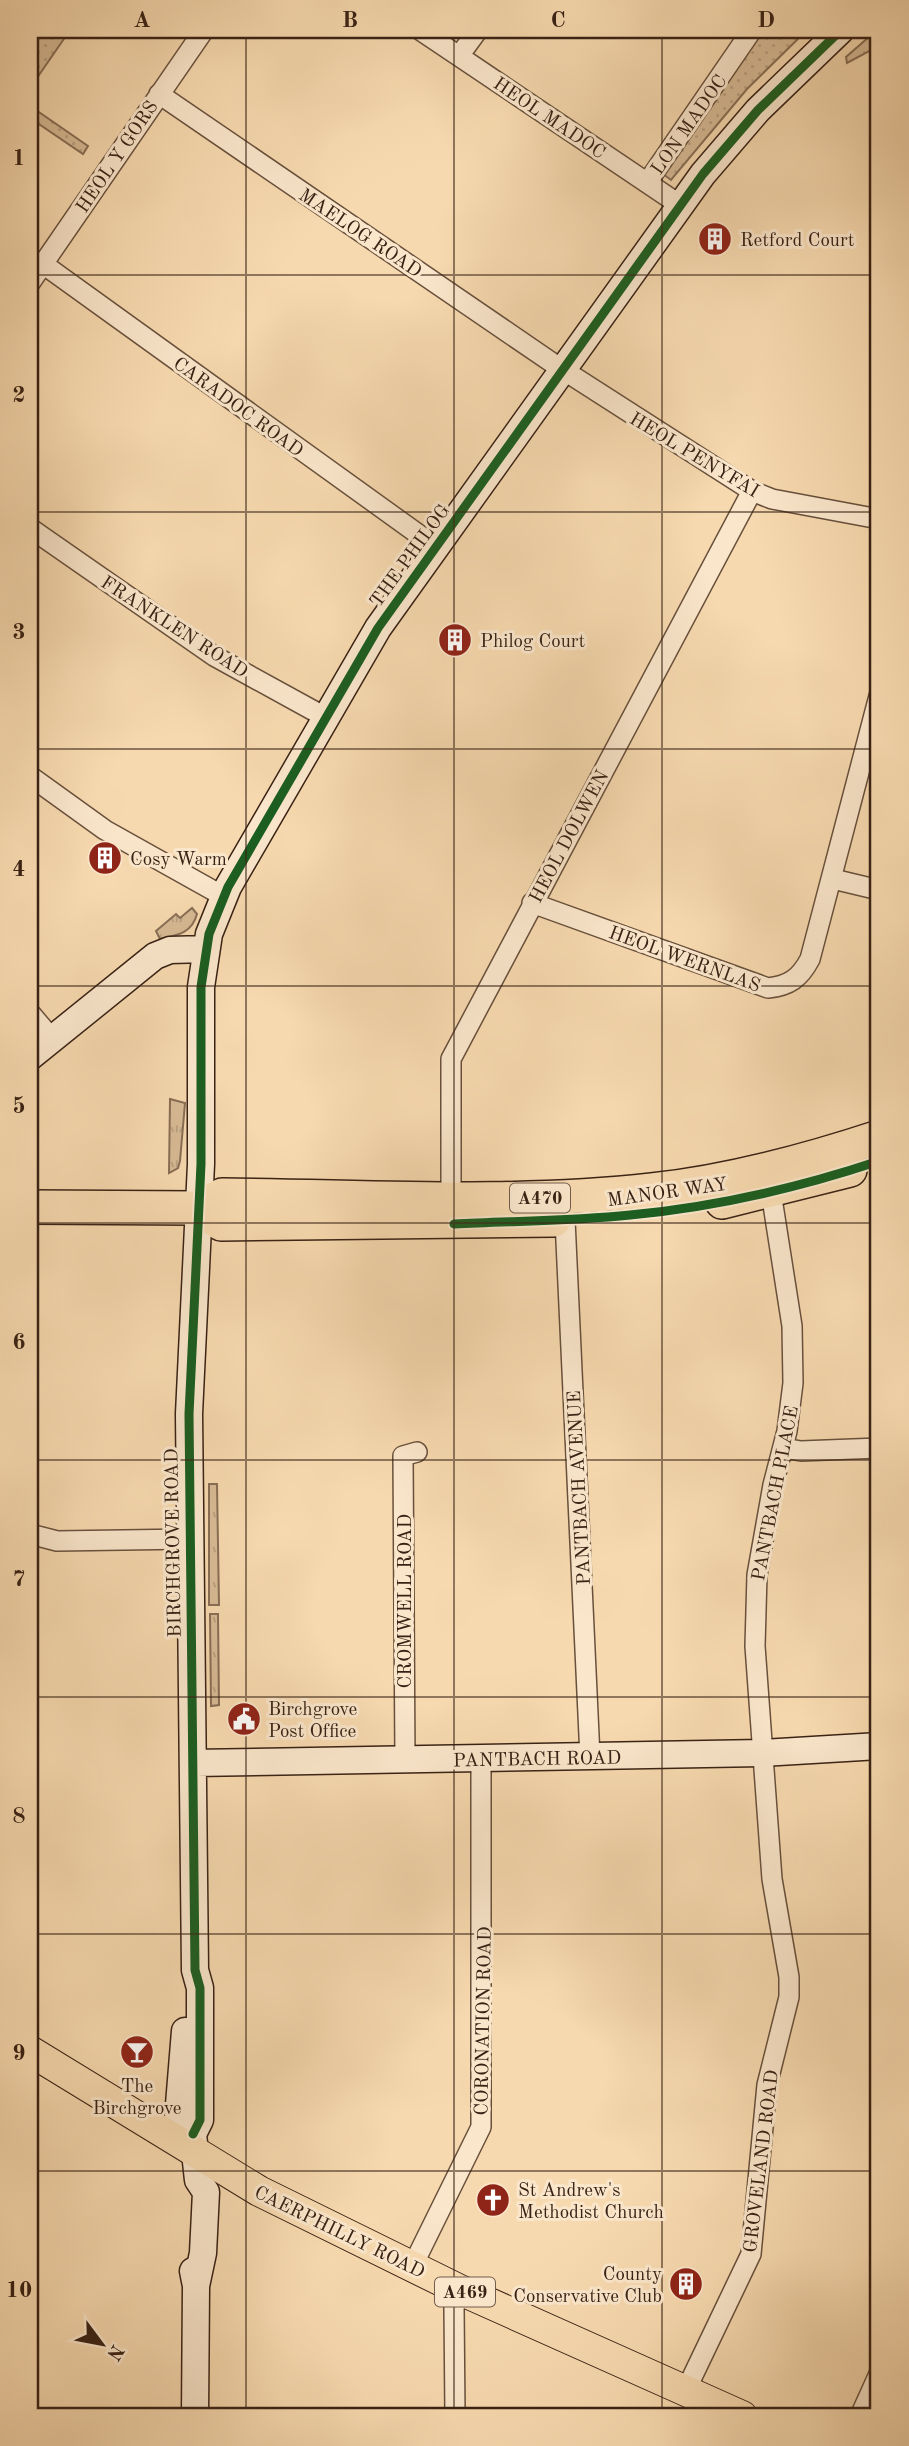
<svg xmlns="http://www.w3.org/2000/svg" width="909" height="2446" font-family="'Old Standard TT',serif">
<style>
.grass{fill:url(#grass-tufts);stroke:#886e55;stroke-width:2}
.park{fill:url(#park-dots);stroke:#886e55;stroke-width:2}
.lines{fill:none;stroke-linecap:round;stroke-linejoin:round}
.street-casing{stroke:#68503c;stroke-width:22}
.secondary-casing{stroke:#392215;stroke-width:29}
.primary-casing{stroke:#392215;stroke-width:32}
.highway-casing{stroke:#392215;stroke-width:36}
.street{stroke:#fae6cb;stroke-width:19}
.secondary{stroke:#fae6cb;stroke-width:26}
.primary{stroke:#f7d9af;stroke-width:30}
.highway{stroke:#f7d9af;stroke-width:33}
.cycleway-casing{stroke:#fae6cb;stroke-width:13}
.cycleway{stroke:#1b5e20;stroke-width:9}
.grid{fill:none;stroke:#392215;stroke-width:2;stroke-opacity:0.55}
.labels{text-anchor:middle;stroke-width:6;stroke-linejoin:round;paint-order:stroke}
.shield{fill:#fae6cb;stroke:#735d4c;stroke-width:2}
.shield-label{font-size:18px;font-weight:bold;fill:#392215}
.street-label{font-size:19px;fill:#392215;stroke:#fae6cb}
.poi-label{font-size:19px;fill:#392215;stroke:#fae6cb;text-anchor:start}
.neatline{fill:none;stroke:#392215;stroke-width:2.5}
.grid-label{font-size:23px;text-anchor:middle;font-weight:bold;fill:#392215}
</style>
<defs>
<pattern id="grass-tufts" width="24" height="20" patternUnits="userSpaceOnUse" patternTransform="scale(1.75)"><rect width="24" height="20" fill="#d7ba95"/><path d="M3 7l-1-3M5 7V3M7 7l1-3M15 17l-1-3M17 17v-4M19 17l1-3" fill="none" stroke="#b9a080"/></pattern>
<pattern id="park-dots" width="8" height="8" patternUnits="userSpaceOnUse" patternTransform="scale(1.75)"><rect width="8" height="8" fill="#d7ba95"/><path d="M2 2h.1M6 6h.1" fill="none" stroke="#b9a080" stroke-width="1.8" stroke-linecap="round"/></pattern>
</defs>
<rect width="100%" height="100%" fill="#f7d9af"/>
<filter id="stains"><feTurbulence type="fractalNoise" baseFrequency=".00286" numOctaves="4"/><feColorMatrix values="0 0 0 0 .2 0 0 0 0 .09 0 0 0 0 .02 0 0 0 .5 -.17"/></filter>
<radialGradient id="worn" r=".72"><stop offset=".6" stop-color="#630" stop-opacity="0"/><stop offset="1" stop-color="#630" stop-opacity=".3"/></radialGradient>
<path class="grass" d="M192,908l5,6c-5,19 -19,21 -37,25l-4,-8 20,-17 4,4z
M170,1099l15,4 -5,58 -2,7 -9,5z
M209,1484h8l2,121h-10z
M210,1614h8l1,91 -8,1z"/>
<path class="park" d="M30,30h40l-40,58z
M762,30h45l-60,59 -76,91 -8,-6z
M877,30h2v16l-32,17 -1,-6z
M30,102l6,8 52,36 -5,8 -53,-36z"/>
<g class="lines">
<g class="street-casing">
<path id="street" d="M420,30l260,175
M459,56l19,-26
M159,94l395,270 198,127 20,8 107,20
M647,183l105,-153
M43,264l393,283
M30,283l174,-253
M30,528l184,128 111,61
M30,776l75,54 118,66
M833,879l46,11
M532,903l236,85c21,-2 32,-10 42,-29l69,-263
M30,1013l23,27
M451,1198v-139l301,-568
M565,1220l25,537
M783,1448l18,3 78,-3
M30,1534l27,7 132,-2
M405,1760l-2,-304 14,-4
M412,2267l69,-140v-368
M685,2392l66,-138 16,-169 22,-88v-20l-17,-98 -17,-233 2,-71 16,-90 14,-54 6,-48 -1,-57 -21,-134
M455,2416l-1,-108 6,-18
M860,2416l19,-42"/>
</g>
<g class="secondary-casing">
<path id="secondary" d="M30,1057l125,-101 15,-6 36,-1
M194,1763l568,-10 117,-7
M185,2031l-7,86 15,17 5,46 8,12 -3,61 -7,33
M193,2134l7,-14v-132l-5,-18 -6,-556 12,-250v-177l8,-53 19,-47 150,-259 325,-454 55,-64 83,-80
M193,2271l3,15 -1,130"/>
</g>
<g class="primary-casing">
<path id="primary" d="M30,2051l229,140 201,99 282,126"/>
</g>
<g class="highway-casing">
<path id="highway" d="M722,1202l128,-32
M30,1207l168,1 24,-13c143,1 288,11 430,-5 77,-8 154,-29 227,-53
M198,1208l23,16 333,-4"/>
</g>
<use href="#street" class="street"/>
<use href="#secondary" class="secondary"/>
<use href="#primary" class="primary"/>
<use href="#highway" class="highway"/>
<g class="cycleway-casing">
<path id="cycleway" d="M454,1224c59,-3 118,-3 176,-9 85,-8 168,-27 249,-54
M193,2134l7,-14v-132l-5,-18 -6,-556 12,-250v-177l8,-53 19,-47 150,-259 325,-454 55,-64 83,-80"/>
</g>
<use href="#cycleway" class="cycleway"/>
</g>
<path class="grid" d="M246,30v2386M454,30v2386M662,30v2386M30,275h849M30,512h849M30,749h849M30,986h849M30,1223h849M30,1460h849M30,1697h849M30,1934h849M30,2171h849"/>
<defs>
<g id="building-disc" transform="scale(1.75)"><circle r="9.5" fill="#8f2418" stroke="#fae6cb"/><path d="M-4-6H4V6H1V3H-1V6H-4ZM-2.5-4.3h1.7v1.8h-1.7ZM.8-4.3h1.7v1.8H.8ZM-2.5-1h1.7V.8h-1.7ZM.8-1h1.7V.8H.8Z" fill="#fff"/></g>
<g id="civic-disc" transform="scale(1.75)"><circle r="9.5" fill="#8f2418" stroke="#fae6cb"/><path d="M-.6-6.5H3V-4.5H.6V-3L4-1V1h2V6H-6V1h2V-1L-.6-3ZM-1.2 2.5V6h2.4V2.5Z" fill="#fff"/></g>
<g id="bar-disc" transform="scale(1.75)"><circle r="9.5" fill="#8f2418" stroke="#fae6cb"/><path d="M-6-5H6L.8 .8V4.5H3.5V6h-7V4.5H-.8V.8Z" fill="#fff"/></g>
<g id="church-disc" transform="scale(1.75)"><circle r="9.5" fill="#8f2418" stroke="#fae6cb"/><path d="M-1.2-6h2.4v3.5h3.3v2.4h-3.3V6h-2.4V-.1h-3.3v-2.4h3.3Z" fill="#fff"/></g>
</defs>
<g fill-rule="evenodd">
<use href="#building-disc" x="715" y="239"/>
<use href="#building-disc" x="455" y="640"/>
<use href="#building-disc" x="105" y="858"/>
<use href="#civic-disc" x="244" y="1719"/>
<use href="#bar-disc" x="137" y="2052"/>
<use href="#church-disc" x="493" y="2200"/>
<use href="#building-disc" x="686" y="2284"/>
</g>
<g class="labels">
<g class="shield">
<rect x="510" y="1183.5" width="60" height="29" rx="5"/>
<rect x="435" y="2277.5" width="60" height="29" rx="5"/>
</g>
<g class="shield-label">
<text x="540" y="1204">A470</text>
<text x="465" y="2298">A469</text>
</g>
<g class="street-label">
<text transform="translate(550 117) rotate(34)" y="7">HEOL MADOC</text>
<text transform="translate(688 124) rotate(-55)" y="7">LON MADOC</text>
<text transform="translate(116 156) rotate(-56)" y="7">HEOL Y GORS</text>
<text transform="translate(361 232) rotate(34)" y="7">MAELOG ROAD</text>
<text transform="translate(239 406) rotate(36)" y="7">CARADOC ROAD</text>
<text transform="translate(695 454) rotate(31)" y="7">HEOL PENYFAI</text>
<text transform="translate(409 555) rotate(-54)" y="7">THE PHILOG</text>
<text transform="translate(175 626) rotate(33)" y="7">FRANKLEN ROAD</text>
<text transform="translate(568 836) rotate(-62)" y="7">HEOL DOLWEN</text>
<text transform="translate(685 958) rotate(20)" y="7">HEOL WERNLAS</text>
<text transform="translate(667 1191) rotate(-8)" y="7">MANOR WAY</text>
<text transform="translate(578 1488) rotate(-93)" y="7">PANTBACH AVENUE</text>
<text transform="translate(774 1493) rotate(-79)" y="7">PANTBACH PLACE</text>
<text transform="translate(172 1543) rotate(-91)" y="7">BIRCHGROVE ROAD</text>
<text transform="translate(404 1601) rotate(-90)" y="7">CROMWELL ROAD</text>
<text transform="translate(537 1758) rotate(-1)" y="7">PANTBACH ROAD</text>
<text transform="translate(482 2021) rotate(-89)" y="7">CORONATION ROAD</text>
<text transform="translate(760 2161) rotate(-83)" y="7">GROVELAND ROAD</text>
<text transform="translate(340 2231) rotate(26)" y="7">CAERPHILLY ROAD</text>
</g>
<g class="poi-label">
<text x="740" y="246">Retford Court</text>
<text x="480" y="647">Philog Court</text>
<text x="130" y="865">Cosy Warm</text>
<text x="268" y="1715">Birchgrove<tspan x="268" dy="22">Post Office</tspan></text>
<text x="137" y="2092" text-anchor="middle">The<tspan x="137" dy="22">Birchgrove</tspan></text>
<text x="518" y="2196">St Andrew's<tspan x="518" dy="22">Methodist Church</tspan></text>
<text x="662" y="2280" text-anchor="end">County<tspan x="662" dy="22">Conservative Club</tspan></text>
</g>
</g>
<rect width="909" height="2446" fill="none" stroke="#f7d9af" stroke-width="77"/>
<g transform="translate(102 2344) rotate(122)" stroke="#fae6cb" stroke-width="5" paint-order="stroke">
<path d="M0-5L12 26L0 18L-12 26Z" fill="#392215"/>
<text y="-10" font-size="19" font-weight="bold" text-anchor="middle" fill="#392215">N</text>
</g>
<rect x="38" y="38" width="832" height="2370" class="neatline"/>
<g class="grid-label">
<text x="142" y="27">A</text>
<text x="350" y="27">B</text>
<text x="558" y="27">C</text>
<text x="766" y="27">D</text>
<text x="19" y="165">1</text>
<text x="19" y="402">2</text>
<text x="19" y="639">3</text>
<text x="19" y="876">4</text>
<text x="19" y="1113">5</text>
<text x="19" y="1349">6</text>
<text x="19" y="1586">7</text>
<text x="19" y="1823">8</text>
<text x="19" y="2060">9</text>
<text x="19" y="2297">10</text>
</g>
<rect width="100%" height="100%" filter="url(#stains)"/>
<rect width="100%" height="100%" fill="url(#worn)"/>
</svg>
